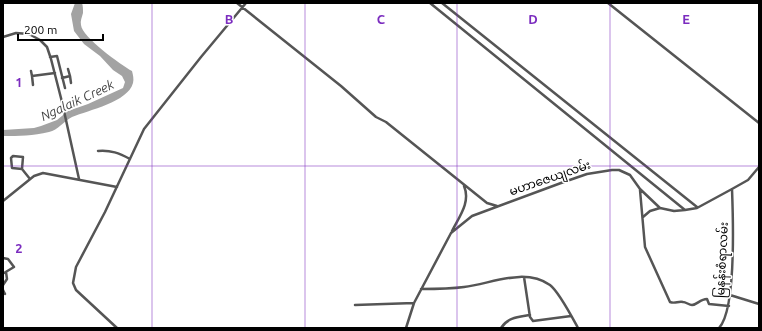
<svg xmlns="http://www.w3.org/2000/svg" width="762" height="331" font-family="Ubuntu,'Noto Sans Myanmar',sans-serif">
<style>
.water{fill:#a3a3a3}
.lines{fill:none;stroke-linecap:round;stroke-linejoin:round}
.street{stroke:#555;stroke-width:2.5}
.grid{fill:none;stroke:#7b2cbf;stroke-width:1;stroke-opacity:0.55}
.labels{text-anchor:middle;stroke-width:3;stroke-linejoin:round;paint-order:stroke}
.street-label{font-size:12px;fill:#000;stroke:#fff}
.water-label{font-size:13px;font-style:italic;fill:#444;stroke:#fff}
.grid-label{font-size:13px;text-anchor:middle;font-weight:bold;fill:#7b2cbf;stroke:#fff;stroke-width:3;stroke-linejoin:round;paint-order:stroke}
</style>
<rect width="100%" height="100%" fill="#fff"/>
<path class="water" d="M75,3h7c1,3 1,6 1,10 -1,4 -3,8 -2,12 1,12 40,40 51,46 1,4 2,8 1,12 -5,19 -44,27 -61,34 -8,4 -14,13 -23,15 -16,4 -30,4 -46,4v-6l31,-2 7,-2 16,-6 11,-9 20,-7 35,-16 2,-6 -3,-6 -9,-6 -13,-14 -16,-12 -10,-13 -3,-17z"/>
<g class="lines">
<path class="street" d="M237,3l104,83 35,31 10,5 101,81 10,3
M430,3l255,207
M442,3l255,204
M608,3l151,120
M3,37l13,-4 13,1 11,6 7,7 4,12 11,43 17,77
M50,57l7,-1 8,32
M68,69l2,7
M31,71l1,5
M62,78l8,-2 1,7
M33,85l-1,-9 23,-3
M98,151c13,-1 21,2 32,8
M22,169l-10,-1 -1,-10 2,-2 10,1 -1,12 8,10
M640,190l5,57 25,55c5,2 8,-1 13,0 3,0 6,3 9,3 5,0 8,-6 15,-6l2,5 20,2
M3,201l31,-25 9,-3 74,14
M643,217l7,-6 10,-3
M452,231c7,-14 19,-29 12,-45
M3,258l5,1 6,8 -10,6
M524,277l6,40 3,4 38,-5
M3,285l4,-6 -1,-7
M421,289c15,0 28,0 43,-2 27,-3 60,-20 86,-2 9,7 22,32 28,43
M3,290l2,4
M730,295l29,9
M355,305l59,-2
M117,328l-41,-38 -3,-7 3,-16 29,-55 39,-83 57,-72 45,-54
M406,328l8,-25 37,-70 21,-17 89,-33 26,-9 25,-4h7l11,5 10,14 20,19 14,3 11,-1 12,-2 35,-19 16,-9 11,-13
M501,328c7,-11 18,-11 29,-13
M719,328c18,-19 14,-111 13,-139"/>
</g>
<path class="grid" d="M152,3v325M305,3v325M457,3v325M610,3v325M3,166h756"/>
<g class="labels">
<g class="street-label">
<text transform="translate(550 178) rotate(-19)" y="4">မဟာဇေယျလမ်း</text>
<text transform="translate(722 260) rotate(-87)" y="4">မြနန်းစံရာလမ်း</text>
</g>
<g class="water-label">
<text transform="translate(77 100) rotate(-25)" y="5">Ngalaik Creek</text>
</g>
</g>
<g class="grid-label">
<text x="229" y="24">B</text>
<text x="381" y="24">C</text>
<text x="533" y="24">D</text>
<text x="686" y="24">E</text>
<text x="19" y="87">1</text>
<text x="19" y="253">2</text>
</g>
<rect width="762" height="331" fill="none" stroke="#000000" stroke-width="8"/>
<path d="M18 34v6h85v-6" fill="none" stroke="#000000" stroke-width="2"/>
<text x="24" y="34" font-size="12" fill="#000000" stroke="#ffffff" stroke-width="3" paint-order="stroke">200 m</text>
</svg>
